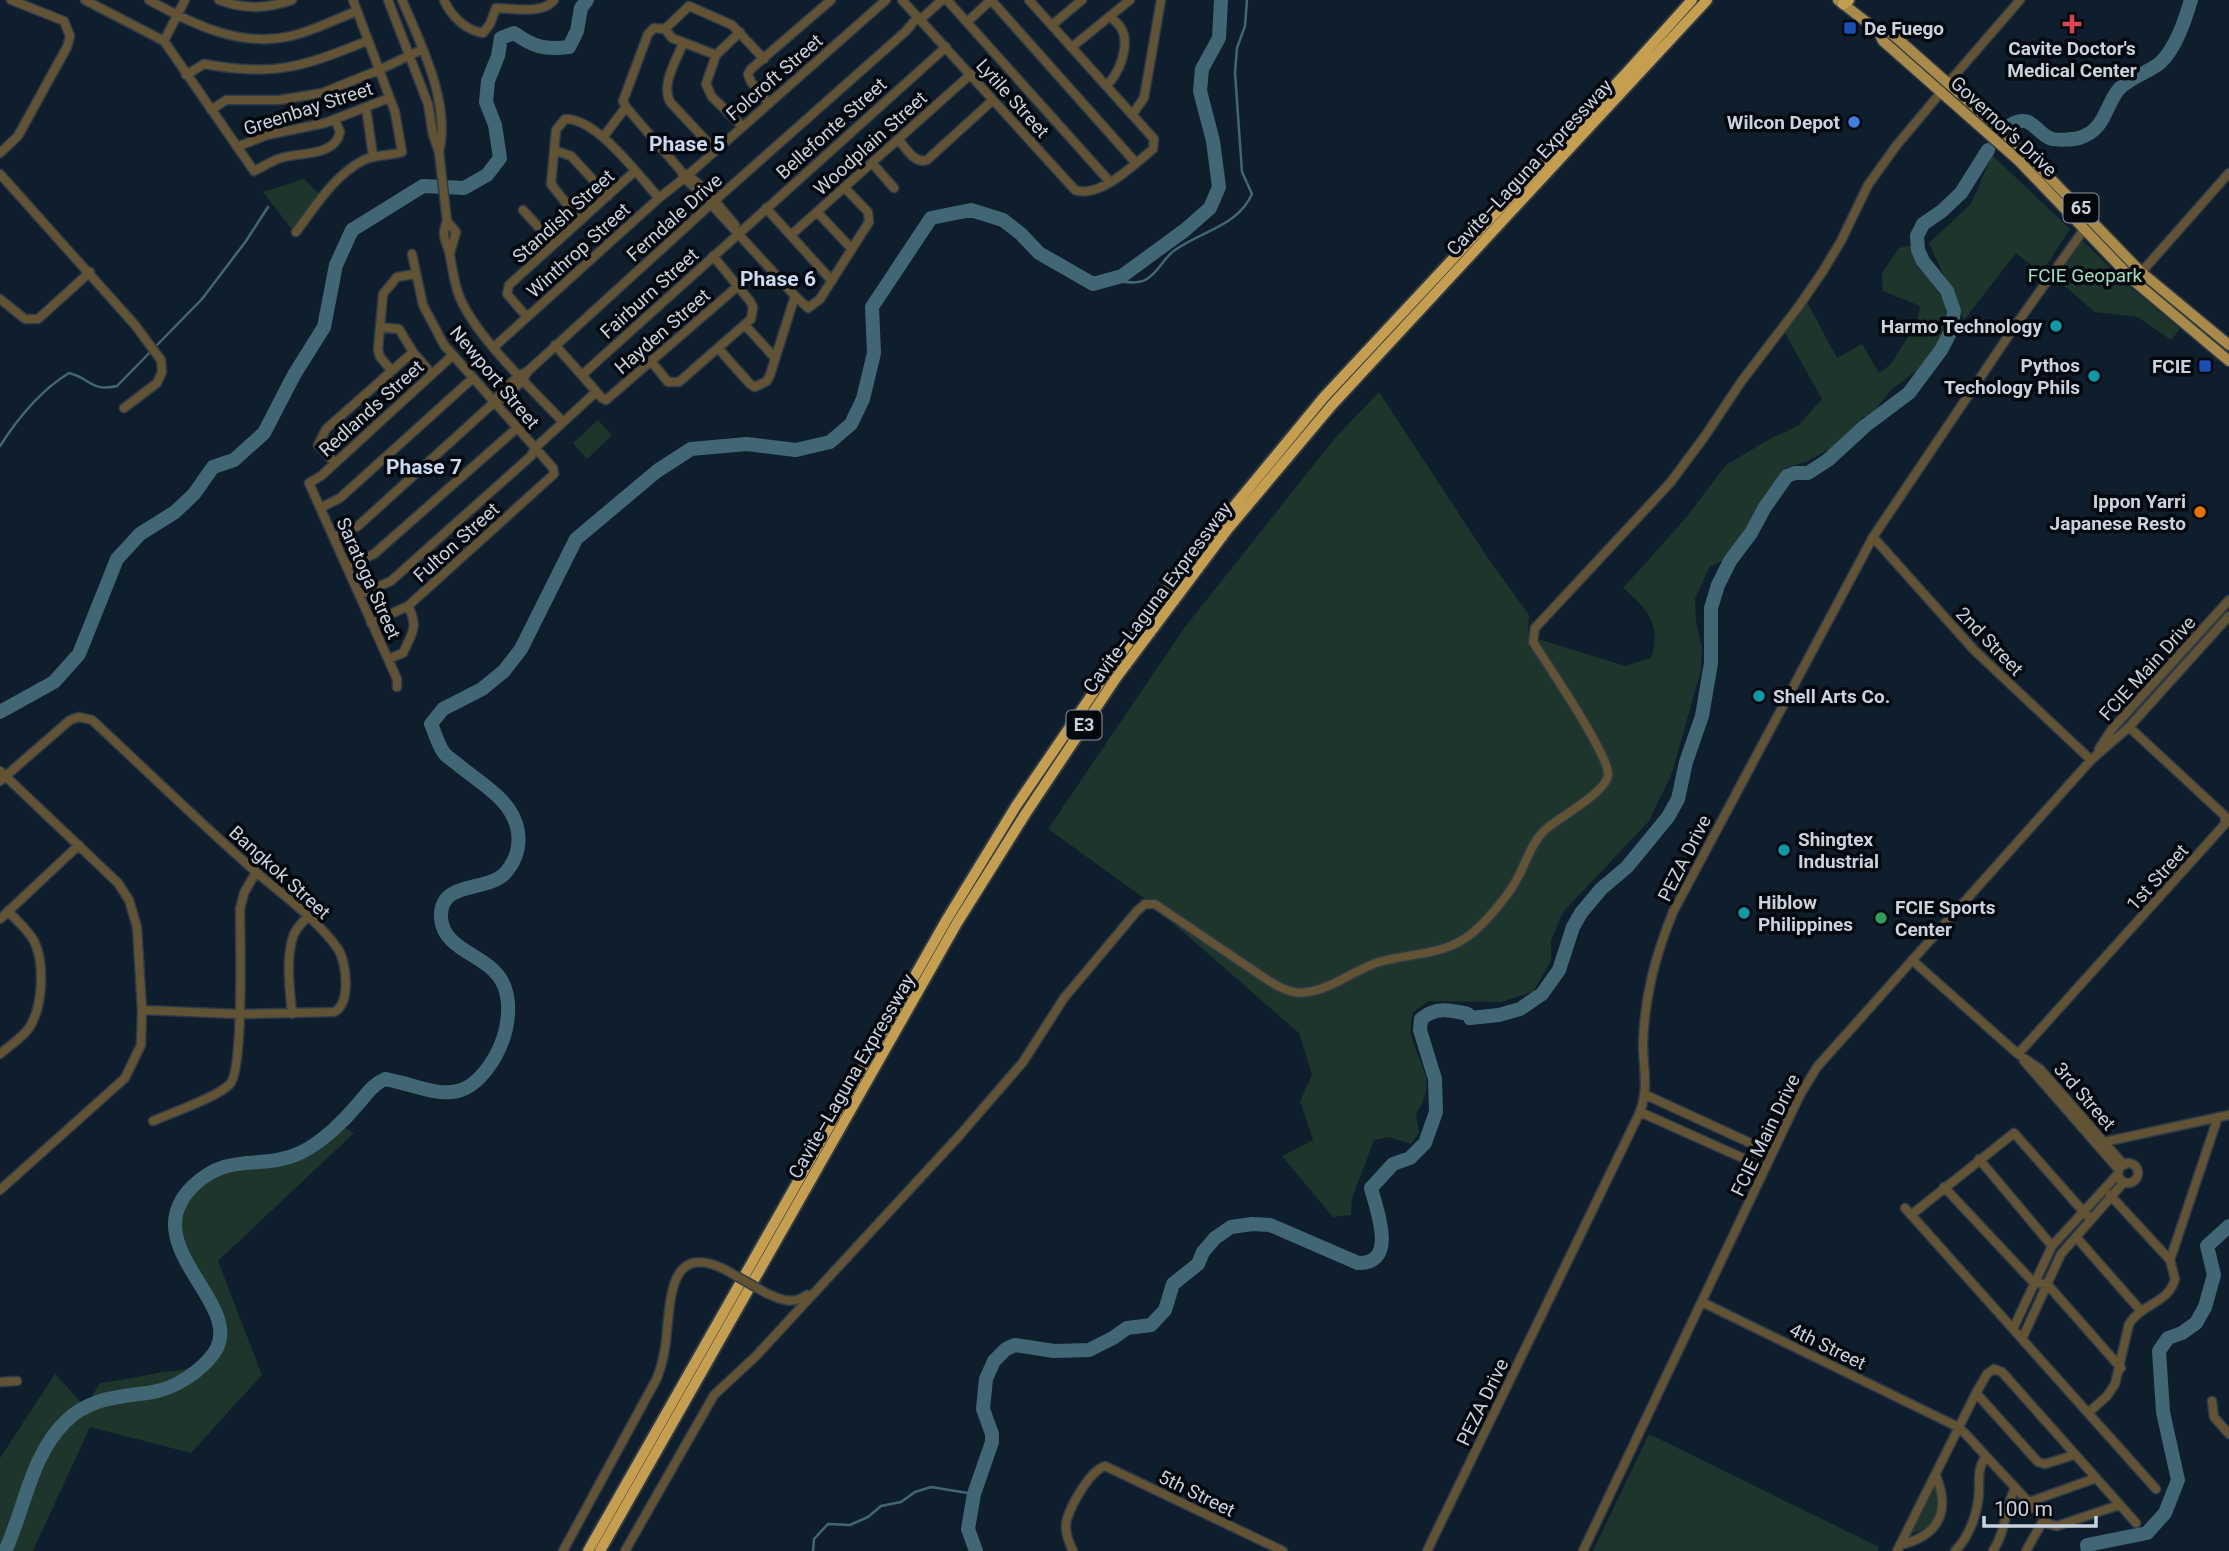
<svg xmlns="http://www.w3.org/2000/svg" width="2229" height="1551" font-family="Roboto,sans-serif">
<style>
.green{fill:#1e352b}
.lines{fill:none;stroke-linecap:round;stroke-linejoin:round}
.stream{stroke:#416774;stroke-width:2.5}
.river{stroke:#416774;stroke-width:14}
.minor-casing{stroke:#2d3b49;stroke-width:11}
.major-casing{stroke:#2d3b49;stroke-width:13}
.highway-casing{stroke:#2d3b49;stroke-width:14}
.minor{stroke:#625335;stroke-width:8}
.major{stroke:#a98a49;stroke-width:10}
.highway{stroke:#c59f4f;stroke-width:10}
.minor-bridge-casing{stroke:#2d3b49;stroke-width:11;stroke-linecap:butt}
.minor-bridge{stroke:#625335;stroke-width:8}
.health-dot{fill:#e0444e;stroke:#03070e;stroke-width:2.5}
.transit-dot{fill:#1a4fb4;stroke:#03070e;stroke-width:2.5}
.shop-dot{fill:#3f7fe0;stroke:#03070e;stroke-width:2.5}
.culture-dot{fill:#0f9aa8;stroke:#03070e;stroke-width:2.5}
.food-dot{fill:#e8710a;stroke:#03070e;stroke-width:2.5}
.leisure-dot{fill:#2e9e5b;stroke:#03070e;stroke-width:2.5}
.labels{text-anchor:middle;stroke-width:7;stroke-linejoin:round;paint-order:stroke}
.shield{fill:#03070e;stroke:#8e96a0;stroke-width:2}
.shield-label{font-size:18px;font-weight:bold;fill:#c9d3de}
.poi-label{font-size:19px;font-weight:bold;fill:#c9d3de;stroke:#03070e;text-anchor:start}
.street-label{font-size:19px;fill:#c9d3de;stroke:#03070e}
.park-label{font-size:19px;fill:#9edfc1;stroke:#03070e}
.neighbourhood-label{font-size:21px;font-weight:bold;fill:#c8dbf1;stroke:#03070e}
</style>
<rect width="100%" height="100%" fill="#0f1e2d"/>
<path class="green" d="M1992,155l78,74 -29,44 -25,-20 -52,67 -35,-77 42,-39z
M304,179l17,17 -28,35 -30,-39z
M2081,239l48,47 51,43 -9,11 -33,-23 -43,-5 -40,-34z
M1912,245l7,19 26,39 2,18 -8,28 -6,9 -42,32 -20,25 -8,2 -15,22 -42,23 -21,6 -52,83 -10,10 -13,5 -15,33 1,23 6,26 -1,22 -29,103 -23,48 -85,90 -13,29v21l-18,31 -32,10 -72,-1 -16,11c-1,7 -4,16 -2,22 8,34 28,45 5,80l3,19 -8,11 -22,-7 -15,3 -22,58 -1,17 -18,2 -51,-61 31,-16 -13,-39 12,-26 -13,-42 -155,-135 -96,-69 137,-202 150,-189 44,-46 109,166 41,57 -1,17 10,7 87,27 26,-8c11,-33 -4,-50 -28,-70l62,-69 41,-54 42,-25 31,-15 23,-26 -37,-66 22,-31 30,56 25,-14 17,29 11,-8 27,-42 3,-17 -37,-15 -1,-18 17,-25z
M598,420l14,15 -25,24 -14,-16z
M338,1124l16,9 -136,128 44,114 -71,78 -101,-26 -57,124h-33v-93l55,-84 30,33 15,-24c18,-2 35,-6 53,-9 11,-3 26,-2 36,-6 67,-29 13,-68 -6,-106 -9,-17 -11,-45 -2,-62 11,-18 35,-35 56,-38 14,-2 28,1 43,-2 23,-5 40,-21 58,-36z
M1649,1434l230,113 -1,4h-285z
M1935,1485c6,26 2,43 -26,49z"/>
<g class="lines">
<path class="stream" d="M1108,280c10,1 28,5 37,0 13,-6 18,-22 30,-30 26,-19 63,-24 77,-56l-10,-22 -7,-99 2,-25 8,-22 2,-26
M0,446c18,-28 41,-56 69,-73 23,6 22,19 48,13l85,-87 44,-58 22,-34
M813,1551l1,-12 14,-15 22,1 18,-8 13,-11 20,-4 14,-10 16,-5 43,7"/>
<path class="river" d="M2010,125c23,-13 25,9 42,14 5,1 21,1 27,-1 27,-8 26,-33 40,-49 12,-12 28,-16 41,-26 16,-15 25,-43 31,-63
M0,712l54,-30 25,-28 38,-95 23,-25 35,-22 19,-18 19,-27 21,-7 30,-27 30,-58 30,-48 12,-62 16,-35 71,-44 41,2 23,-13 13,-17 -5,-33 -9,-23 2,-21 10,-25 3,-18 13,-5c20,14 30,17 55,14l8,-16 4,-23 6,-8
M5,1551c20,-42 25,-94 60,-129 25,-25 55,-25 88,-30 23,-4 48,-21 61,-39 34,-49 -82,-107 -21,-167 37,-36 68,-14 109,-34 20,-10 42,-31 56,-48 9,-10 14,-19 27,-25 48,9 77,34 110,-22 14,-25 22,-66 -3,-88 -17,-16 -49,-23 -51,-51 -2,-40 48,-24 66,-47 9,-11 13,-24 11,-39 -5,-33 -39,-49 -62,-69 -4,-3 -9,-6 -12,-10 -6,-8 -9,-20 -13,-29l12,-15 39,-20 22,-18 17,-22 55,-110 81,-68 34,-22 56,-5 49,6 34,-8 21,-18 12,-25 11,-46 -2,-46 59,-89 40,-8 32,10 18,14 18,19 54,31 29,-8 63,-46 25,-22 9,-21 -6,-46 -13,-50 2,-22 17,-31 2,-38
M976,1551l-8,-22 6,-35 18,-52v-8l-9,-25 3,-30 8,-18 12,-12 9,-4 39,6 35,-1 24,-12 14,-10 24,-3 14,-15 8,-26 25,-20 5,-12 12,-14 16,-11 21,-3 18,1 88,38c40,1 19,-52 13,-75l22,-24 17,-6 15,-15 11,-31 -1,-33 -15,-49 1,-11c15,-13 30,-9 47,-5l2,4 29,-3 21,-6 22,-15 17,-24 14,-43 8,-14 20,-24 26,-22 41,-50 10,-18 8,-37 16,-46 9,-53v-55l7,-23 12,-24 21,-28 14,-26 22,-31 8,-3h13l20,-13 37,-34 44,-33 32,-43 10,-19 3,-20 -7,-20 -24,-30 -5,-11 -1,-14 6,-12 19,-13 19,-18 27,-43
M2088,1551l-1,-6 60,-12 18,-20 13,-33 -15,-68 -4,-61 9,-13 14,-5 14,-10 9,-16 9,-32 -7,-29 22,-20"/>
<g class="minor-casing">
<path id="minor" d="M85,0l79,41 90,130c9,-4 17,-10 27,-13 18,-6 54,-1 59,-26l-5,-13
M149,0c43,24 91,48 142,36 22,-5 45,-17 66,-25
M219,0c25,10 48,9 73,0
M388,0l40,104 5,31 6,17 8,69 9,11 -6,21
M402,0c19,44 49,104 37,152
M444,0c7,16 21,30 39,33l7,-9 6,-16c17,0 46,7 58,-8
M902,0l173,190c24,9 60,-26 78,-41l1,-10 -125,-139
M947,0l163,182
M991,0l145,163
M967,22l24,-22
M1052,25l30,-25
M665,29l7,9 44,17
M740,32l-24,23 -10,29 6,13 30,29
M164,41l21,-41
M683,43c-7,19 -22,40 -13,59l45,48
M1072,47l58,-47
M764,59l-32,-34 -43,-19 -24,23 -11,-1 -6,6 -25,67 3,6 55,64 3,7 16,14 95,104 13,12 12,-9 49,-77 -1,-10 -24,-25
M186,75l18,-11c71,13 98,3 163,-23
M1949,82l71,-82
M1106,86c13,-12 25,-41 15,-58 -2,-4 -8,-8 -11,-12
M768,102l-17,-20 -3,-8 3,-5 80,-69
M366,107l7,49
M211,110l15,-10h53l43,-7 57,-23 44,-21
M1132,115l12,-17 17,-98
M604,136l22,-29
M898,139c8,9 16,25 29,21l66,-60
M237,147l30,-12 58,-12 64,-25
M554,150l17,6 37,40
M0,153l18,-17 49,-89 3,-11 -6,-15 -53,-21
M872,163l22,25
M0,174l135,151 26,35 1,12 -5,11 -33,25
M686,174l19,15 30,36
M766,208l66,73
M523,210l31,34
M817,212l34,36
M447,221c-7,19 0,18 3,35 3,15 4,28 10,42 17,40 72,91 103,124
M580,221l-29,-37 5,-54 9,-11c32,-1 73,56 94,79
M296,232c19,-25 39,-58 68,-72 12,-6 26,-4 38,-8l-7,-40 -42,-112
M791,235l180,-161
M2138,276l91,-103
M0,299l25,20h13l52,-47
M527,317l-20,-23 2,-9 126,-114
M745,325l30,33
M380,327l19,2 14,23 19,22
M555,345l47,53 4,2 132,-114
M494,347l165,-149 29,-23 198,-175
M718,348l32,36 5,3 12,-6 3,-6 25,-79
M651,361l17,21h11l72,-63 2,-12 -3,-6 -37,-45
M391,370l-11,-13 -2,-7 5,-56 14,-17 18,-3
M582,375l364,-328
M489,407l15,-18 16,-14 8,-4 183,-167 195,-173 9,-11 6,-1 21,-19
M335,463l-17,-18 8,-16 87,-77
M320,508l20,-10 133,-120
M334,537l24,-11 131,-119c15,-8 31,-21 39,-36
M1873,537l101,113 117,110
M347,566l27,-12 143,-126
M359,595l32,-14 140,-125 4,-8 61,-56
M371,623l37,-17 146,-132 -1,-6 -109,-123 -21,-40 -11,-51
M388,659l15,-6c9,-20 16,-26 5,-47
M397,687v-8l-88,-196 12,-7 132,-121
M2099,749l13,-20 117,-129
M0,771l118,112 11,17 8,27 5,83 -1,35 -16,33 -125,112
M0,781l70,-61 9,-3 13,3c55,51 108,103 164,152 28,24 61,47 82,77 9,14 13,55 -4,63l-95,2 -97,-4
M0,919l79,-74
M1912,960l106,94 22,15 84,96
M292,1014c-2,-22 -7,-58 2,-80 3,-7 9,-12 14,-18
M0,1054c9,-8 22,-16 29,-26 14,-21 16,-65 5,-87 -6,-11 -17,-20 -26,-30
M2018,1054l207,-230v-8l-96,-89
M2024,1061l95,109
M1646,1095l126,58
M1640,1112l125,56
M153,1121c18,-8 65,-24 77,-37 14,-15 10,-147 10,-175l4,-16 12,-21
M2101,1145l3,-3 125,-27
M1979,1159l73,87
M2118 1173a10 10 0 1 1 20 0a10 10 0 1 1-20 0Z
M1944,1187l90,96 13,1 74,84
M1905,1208l251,281
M1911,1215l103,-82 76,86
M2076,1237l65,74
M2170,1260l48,-143
M766,1293c15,7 26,12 41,2
M1702,1302l258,126 89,96 8,2 62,-21
M2013,1329l39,-83 66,-72
M2022,1339l39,-85 63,-72
M0,1382l17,-1
M1976,1393l62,69 7,2 29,-9
M2212,1401l2,16 15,17
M2088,1413l19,-17 8,-12 14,-60c12,-20 40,-21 46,-45l-5,-19 -60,-65
M2029,1502l67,-24
M1900,1545c38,-9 51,-33 36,-69
M563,1551l94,-173c6,-15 9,-32 10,-48 4,-37 5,-86 57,-61
M625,1551l89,-156 42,-39 203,-220 64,-74 41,-64 73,-87 8,-7h10l114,77c12,7 24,14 39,11 25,-4 45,-21 68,-29 31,-10 64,-7 91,-26 17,-12 39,-39 49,-56 10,-17 14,-37 29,-51 14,-13 61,-37 63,-55 2,-19 -61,-111 -75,-133l2,-14 135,-145 35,-47 36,-54 58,-76 24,-35 18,-30 27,-56 28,-39 46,-55
M1073,1551c-5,-10 -9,-22 -6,-32 5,-16 23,-48 38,-53l178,85
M1427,1551l213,-439c9,-25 3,-44 3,-69 2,-49 12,-86 30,-131l200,-375 142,-211 70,-98
M1583,1551l217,-456 17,-28 274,-307 38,-33 100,-111
M1897,1551l79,-158 11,-19 7,-5 8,3 134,151
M1955,1551c15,-15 24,-41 24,-63 0,-13 -1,-20 7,-32
M1993,1551c13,-20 12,-43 22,-63
M2026,1551l18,-32"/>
</g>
<g class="major-casing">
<path id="major" d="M1838,0l40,31 5,10 136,120 115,120 95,80
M1878,31l12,1 129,114 122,126 88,73"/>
</g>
<g class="highway-casing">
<path id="highway" d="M1843,4l6,-4
M588,1551l359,-632 69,-113 92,-135 80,-109 136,-165 305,-327 63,-70
M600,1551l357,-628 69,-110 90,-135 111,-148 105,-125 375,-405"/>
</g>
<use href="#minor" class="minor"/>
<use href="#major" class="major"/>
<use href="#highway" class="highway"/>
<g class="minor-bridge-casing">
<path id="minor-bridge" d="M724,1269l42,24"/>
</g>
<use href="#minor-bridge" class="minor-bridge"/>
</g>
<path class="health-dot" d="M2068.5 13.5h7v7h7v7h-7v7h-7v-7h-7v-7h7z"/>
<g class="transit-dot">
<rect x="1843" y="21" width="14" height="14" rx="3.5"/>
<rect x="2198" y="359" width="14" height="14" rx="3.5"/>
</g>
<circle class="shop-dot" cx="1854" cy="122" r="7"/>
<g class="culture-dot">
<circle cx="2056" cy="326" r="7"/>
<circle cx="2094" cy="376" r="7"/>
<circle cx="1759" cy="696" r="7"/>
<circle cx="1784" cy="850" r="7"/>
<circle cx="1744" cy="913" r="7"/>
</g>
<circle class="food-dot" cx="2200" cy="512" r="7"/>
<circle class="leisure-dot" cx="1881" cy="918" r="7"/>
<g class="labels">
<g class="shield">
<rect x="2063.5" y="193.5" width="35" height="29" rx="5"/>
<rect x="1066.5" y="710.5" width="35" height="29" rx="5"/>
</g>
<g class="shield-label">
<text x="2081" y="214">65</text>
<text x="1084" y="731">E3</text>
</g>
<g class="poi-label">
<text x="1864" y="35">De Fuego</text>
<text x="2072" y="55" text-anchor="middle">Cavite Doctor's<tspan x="2072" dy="22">Medical Center</tspan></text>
<text x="1840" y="129" text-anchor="end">Wilcon Depot</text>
<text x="2042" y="333" text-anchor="end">Harmo Technology</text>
<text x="2080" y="372" text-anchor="end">Pythos<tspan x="2080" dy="22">Techology Phils</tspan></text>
<text x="2191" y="373" text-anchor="end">FCIE</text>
<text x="2186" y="508" text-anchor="end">Ippon Yarri<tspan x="2186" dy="22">Japanese Resto</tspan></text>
<text x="1773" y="703">Shell Arts Co.</text>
<text x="1798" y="846">Shingtex<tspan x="1798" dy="22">Industrial</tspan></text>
<text x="1758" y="909">Hiblow<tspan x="1758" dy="22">Philippines</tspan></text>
<text x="1895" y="914">FCIE Sports<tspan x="1895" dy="22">Center</tspan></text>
</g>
<g class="street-label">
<text transform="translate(774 77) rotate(-41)" y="7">Folcroft Street</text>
<text transform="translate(1013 98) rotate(48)" y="7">Lytile Street</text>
<text transform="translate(308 108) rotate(-18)" y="7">Greenbay Street</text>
<text transform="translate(2004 126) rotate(43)" y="7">Governor's Drive</text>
<text transform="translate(831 128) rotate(-42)" y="7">Bellefonte Street</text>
<text transform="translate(870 143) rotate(-42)" y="7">Woodplain Street</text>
<text transform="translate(1529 167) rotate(-47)" y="7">Cavite–Laguna Expressway</text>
<text transform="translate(563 216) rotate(-42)" y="7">Standish Street</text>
<text transform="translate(674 217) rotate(-42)" y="7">Ferndale Drive</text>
<text transform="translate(578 250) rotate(-42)" y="7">Winthrop Street</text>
<text transform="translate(649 293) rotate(-42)" y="7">Fairburn Street</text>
<text transform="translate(662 331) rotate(-41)" y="7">Hayden Street</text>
<text transform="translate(495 377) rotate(50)" y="7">Newport Street</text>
<text transform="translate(371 408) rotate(-42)" y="7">Redlands Street</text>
<text transform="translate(456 542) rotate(-42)" y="7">Fulton Street</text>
<text transform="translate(369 578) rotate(66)" y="7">Saratoga Street</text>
<text transform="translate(1157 597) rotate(-53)" y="7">Cavite–Laguna Expressway</text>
<text transform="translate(1990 641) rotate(46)" y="7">2nd Street</text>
<text transform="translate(2147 668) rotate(-48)" y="7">FCIE Main Drive</text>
<text transform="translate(1684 858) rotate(-63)" y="7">PEZA Drive</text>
<text transform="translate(280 872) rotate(42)" y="7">Bangkok Street</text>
<text transform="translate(2157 877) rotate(-48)" y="7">1st Street</text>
<text transform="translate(851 1076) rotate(-60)" y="7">Cavite–Laguna Expressway</text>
<text transform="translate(2085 1096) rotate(49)" y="7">3rd Street</text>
<text transform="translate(1765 1135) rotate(-64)" y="7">FCIE Main Drive</text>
<text transform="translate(1828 1346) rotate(26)" y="7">4th Street</text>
<text transform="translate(1482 1402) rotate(-64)" y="7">PEZA Drive</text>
<text transform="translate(1197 1493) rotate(26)" y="7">5th Street</text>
</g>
<g class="park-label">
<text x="2085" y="282">FCIE Geopark</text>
</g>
<g class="neighbourhood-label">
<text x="687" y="151">Phase 5</text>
<text x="778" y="286">Phase 6</text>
<text x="424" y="474">Phase 7</text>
</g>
</g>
<path d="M1984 1516v10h112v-10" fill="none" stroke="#c9d3de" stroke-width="3.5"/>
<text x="1994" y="1516" font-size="21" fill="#c9d3de" stroke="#03070e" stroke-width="5" paint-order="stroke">100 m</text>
</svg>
